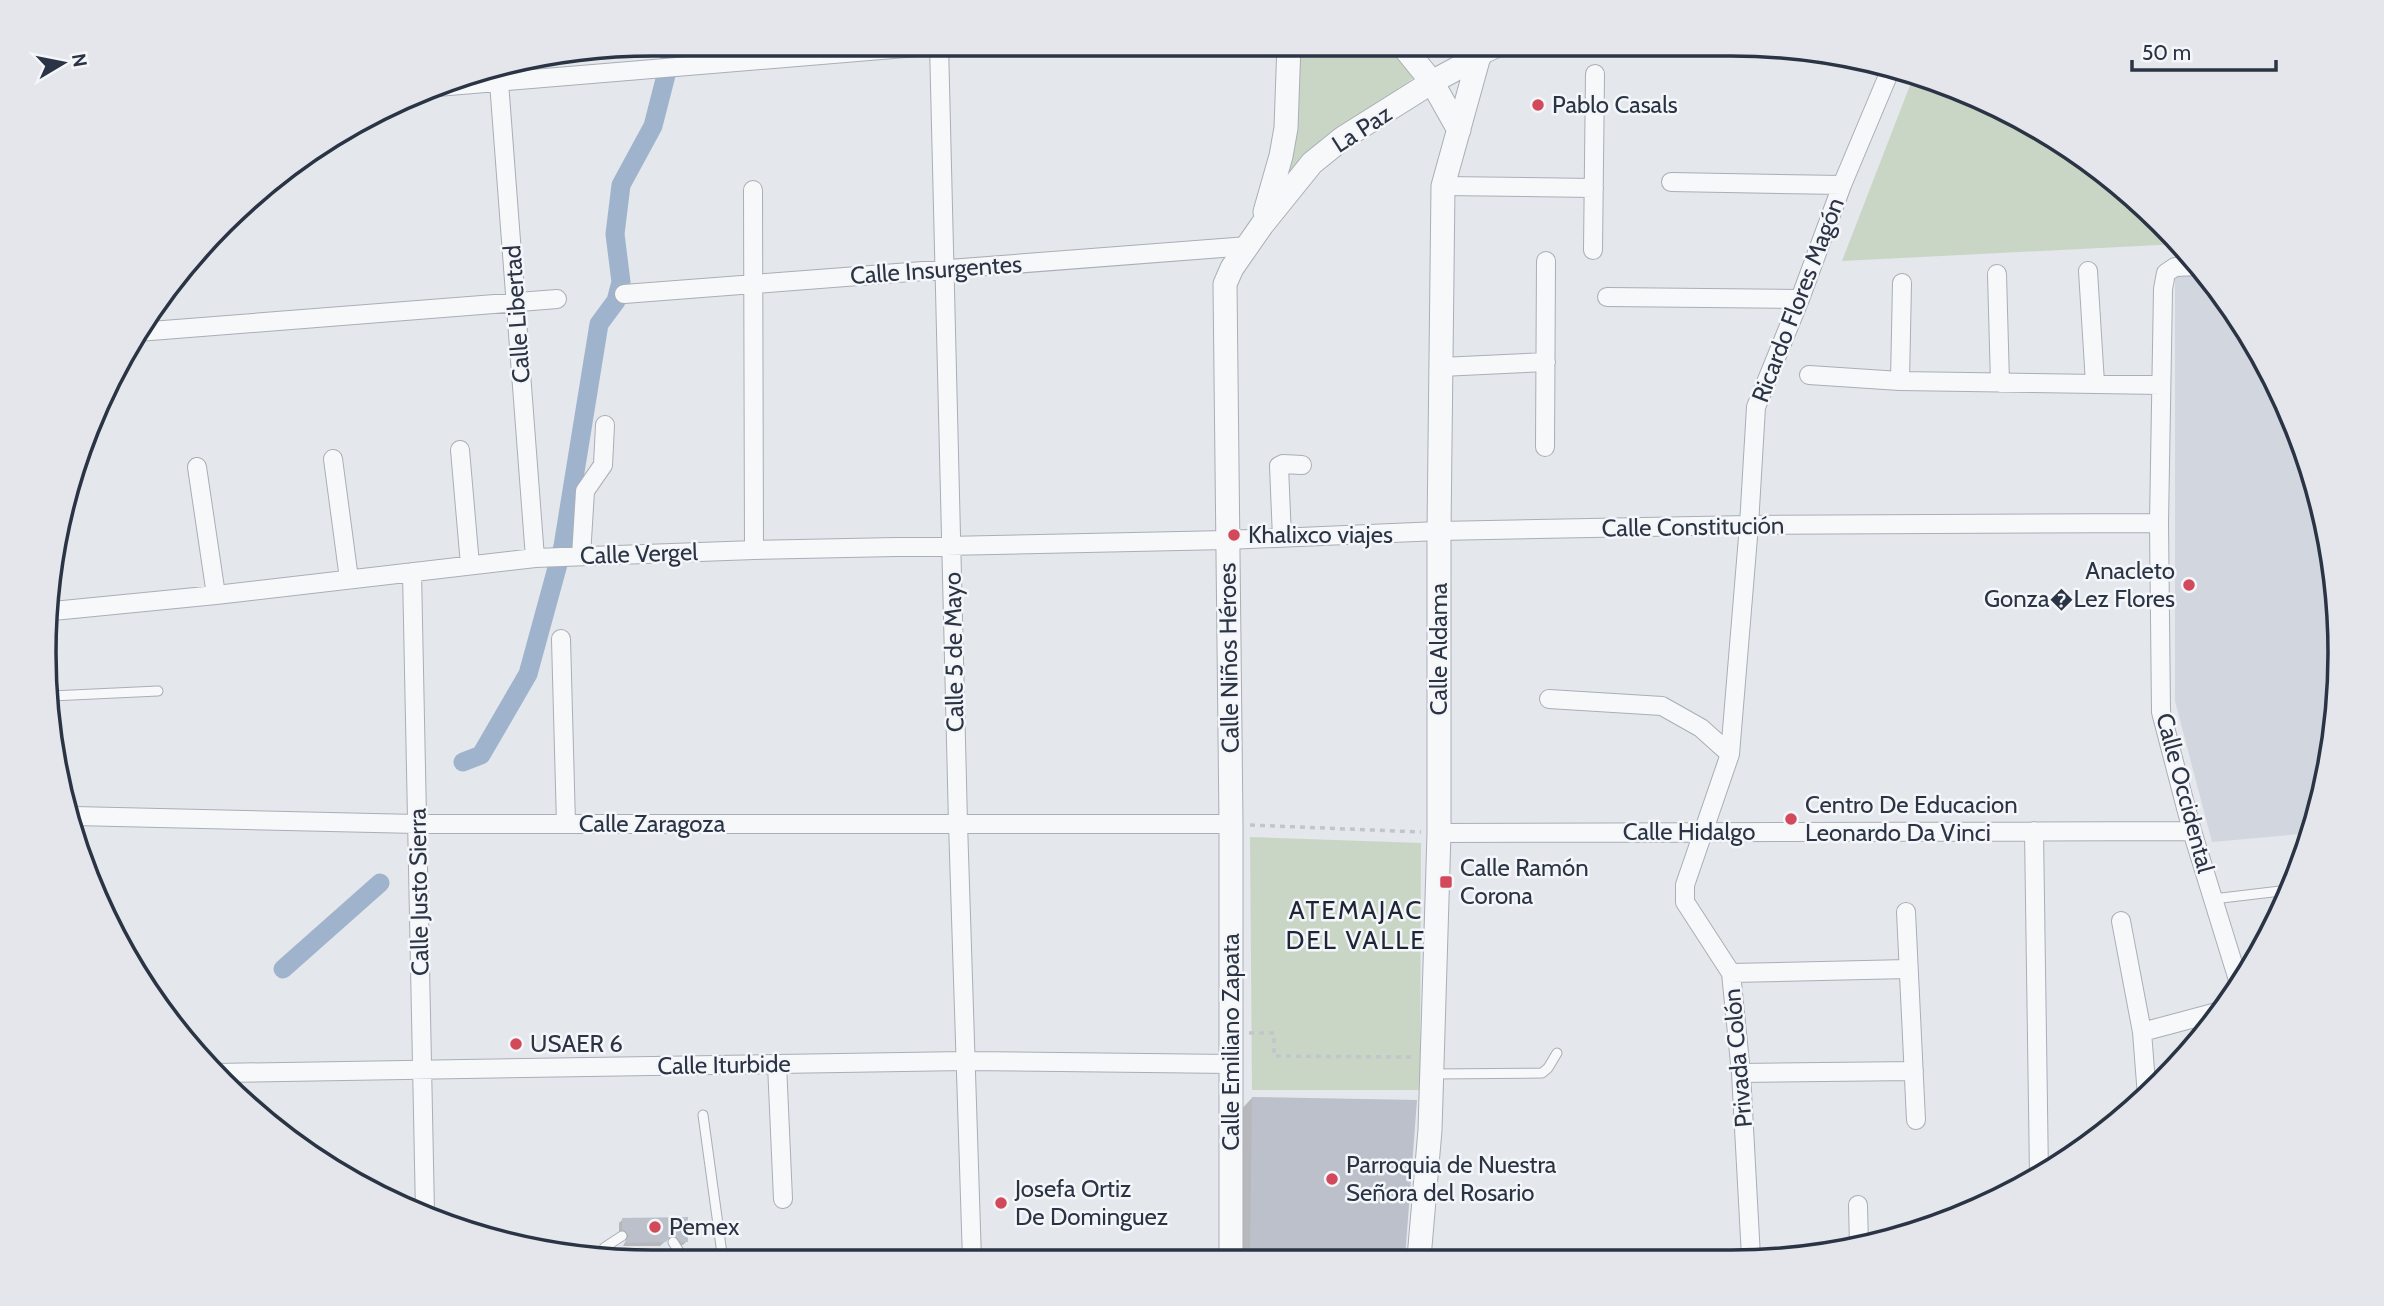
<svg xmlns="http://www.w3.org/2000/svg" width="2384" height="1306" font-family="Cabin,sans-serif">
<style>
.built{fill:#d2d6de}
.green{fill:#c9d6c5}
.shadow{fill:#0003}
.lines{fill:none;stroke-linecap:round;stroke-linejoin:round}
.canal{stroke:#9fb4cc;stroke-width:19}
.building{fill:#bbc0ca}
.service-casing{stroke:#a9aeb7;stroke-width:11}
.minor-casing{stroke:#a9aeb7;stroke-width:20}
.tertiary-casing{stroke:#a9aeb7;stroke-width:25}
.path{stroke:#c2c5cb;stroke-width:3.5;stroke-dasharray:5 5;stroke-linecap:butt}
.service{stroke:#f7f8fa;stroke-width:9}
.minor{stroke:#f7f8fa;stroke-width:18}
.tertiary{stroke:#f7f8fa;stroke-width:23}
.poi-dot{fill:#d1495b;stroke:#f4f6f9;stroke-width:2.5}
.labels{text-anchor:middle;stroke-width:5;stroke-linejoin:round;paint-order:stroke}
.poi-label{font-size:24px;fill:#2b3445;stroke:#f4f6f9;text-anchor:start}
.street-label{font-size:24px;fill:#2b3445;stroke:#f4f6f9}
.neighbourhood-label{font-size:26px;letter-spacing:2px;fill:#1d2536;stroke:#f4f6f9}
.rim{fill:none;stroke:#2b3445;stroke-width:3.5}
</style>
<rect width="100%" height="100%" fill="#e4e7ec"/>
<path class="built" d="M2206,274l8,8 63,101 42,112 20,118 -4,119 -23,101 -100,9 -37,-141v-426z"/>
<path class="green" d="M1291,44l102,1 23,31 -50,38 -90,76z
M1914,75l121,50 97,70 46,49 -336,17z
M1250,837l171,6 -1,247h-168z"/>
<path class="shadow" d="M1252,1098l151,159 1,1 -171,1 1,-142z
M623,1219h63l1,22 -4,4h-6l-8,-7 -9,8h-37l3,-6 -7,-7v-10z"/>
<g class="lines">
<path class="canal" d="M463,762l18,-7 47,-81 35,-128 36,-222 17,-23 5,-19 -6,-48 6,-49 32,-59 21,-82
M283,969l97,-86"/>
</g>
<path class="building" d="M1252,1097l165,3 -12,158 -155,1z
M688,1217v25h-7l-8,-7 -4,2 -3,5 -41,1 4,-8 -7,-6v-11z"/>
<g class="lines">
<g class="service-casing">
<path id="service" d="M46,698l5,-2 107,-5
M2213,899l76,-9
M1434,1074l108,-1 6,-5 9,-15
M703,1115l20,146
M673,1242l12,19
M597,1258l8,-11 17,-11"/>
</g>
<g class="minor-casing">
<path id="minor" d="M939,44l19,779 14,437
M1480,56l24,-11
M498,69l37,489
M437,87l516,-43
M1671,182l171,3
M1443,186l151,2
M753,190l1,360
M1593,250l2,-176
M2199,266l-24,1 -9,6 -3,16 -4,234 2,189 31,119 47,152
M2088,271l7,112
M1997,274l3,109
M624,294l624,-48
M1607,297l193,2
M138,332l419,-33
M1441,367l105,-5
M1809,375l91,6 261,4
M1900,381l2,-98
M1545,447l1,-186
M460,450l10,115
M333,459l16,120
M197,467l19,128
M1282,538l-3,-72 4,-2 19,1
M581,556l4,-65 18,-26 2,-40
M412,572l13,640
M53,611l163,-16 319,-37 219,-8 473,-10 212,-9 310,-6 410,-2
M561,639l5,185
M1549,699l113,7 39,22 29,26
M74,816l343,8h814
M2034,831l5,344
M1439,833l753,-2
M1906,912l10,208
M2121,921l21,111 5,64
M1731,973l177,-4
M2142,1032l75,-20
M777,1064l6,135
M217,1073l748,-12 266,3
M1741,1073l173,-2
M1858,1205l1,41
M1751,1257l-10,-184 -10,-100 -46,-71v-17l45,-131 19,-229 7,-118 44,-108 42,-114 50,-119"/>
</g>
<g class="tertiary-casing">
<path id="tertiary" d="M1402,45l30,37 27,48
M1265,212l16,-56 5,-28 3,-84
M1419,1258l11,-128 9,-297v-302l4,-345 38,-137
M1231,1259v-435l-6,-540 7,-16 30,-43 50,-62 31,-25 89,-56 48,-26"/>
</g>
<path class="path" d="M1250,825l171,7
M1249,1033h25v23l137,1"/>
<use href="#service" class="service"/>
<use href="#minor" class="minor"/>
<use href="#tertiary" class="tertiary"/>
</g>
<g class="poi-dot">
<circle cx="1538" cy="105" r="7"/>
<circle cx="1234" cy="535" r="7"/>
<circle cx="2189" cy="585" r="7"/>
<circle cx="1791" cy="819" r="7"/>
<rect x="1439" y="875" width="14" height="14" rx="3.5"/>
<circle cx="516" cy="1044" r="7"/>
<circle cx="1332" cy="1179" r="7"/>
<circle cx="1001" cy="1203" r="7"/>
<circle cx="655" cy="1227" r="7"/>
</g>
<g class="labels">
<g class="poi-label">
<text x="1552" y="113">Pablo Casals</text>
<text x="1248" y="543">Khalixco viajes</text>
<text x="2175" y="579" text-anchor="end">Anacleto<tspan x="2175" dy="28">Gonza�Lez Flores</tspan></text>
<text x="1805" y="813">Centro De Educacion<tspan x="1805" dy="28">Leonardo Da Vinci</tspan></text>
<text x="1460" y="876">Calle Ramón<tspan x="1460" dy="28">Corona</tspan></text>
<text x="530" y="1052">USAER 6</text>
<text x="1346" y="1173">Parroquia de Nuestra<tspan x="1346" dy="28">Señora del Rosario</tspan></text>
<text x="1015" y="1197">Josefa Ortiz<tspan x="1015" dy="28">De Dominguez</tspan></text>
<text x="669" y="1235">Pemex</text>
</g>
<g class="street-label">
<text transform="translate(1362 129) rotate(-33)" y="8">La Paz</text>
<text transform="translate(936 270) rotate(-4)" y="8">Calle Insurgentes</text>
<text transform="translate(1798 300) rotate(-69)" y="8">Ricardo Flores Magón</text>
<text transform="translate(517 314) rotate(-94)" y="8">Calle Libertad</text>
<text transform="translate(1693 527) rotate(-1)" y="8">Calle Constitución</text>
<text transform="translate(639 554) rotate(-2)" y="8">Calle Vergel</text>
<text transform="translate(1439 649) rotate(-90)" y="8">Calle Aldama</text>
<text transform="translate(954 652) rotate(-91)" y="8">Calle 5 de Mayo</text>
<text transform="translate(1229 658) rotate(-91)" y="8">Calle Niños Héroes</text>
<text transform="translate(2185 793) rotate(75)" y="8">Calle Occidental</text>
<text x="652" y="832">Calle Zaragoza</text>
<text x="1689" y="840">Calle Hidalgo</text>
<text transform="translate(419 892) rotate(-91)" y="8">Calle Justo Sierra</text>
<text transform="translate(1231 1042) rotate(-90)" y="8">Calle Emiliano Zapata</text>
<text transform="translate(1738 1058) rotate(-95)" y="8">Privada Colón</text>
<text transform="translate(724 1065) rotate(-1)" y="8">Calle Iturbide</text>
</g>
<g class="neighbourhood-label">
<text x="1356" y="919">ATEMAJAC<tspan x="1356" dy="30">DEL VALLE</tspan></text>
</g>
</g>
<path d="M0 0H2384V1306H0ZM653 56H1731A597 597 0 0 1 2328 653V653A597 597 0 0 1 1731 1250H653A597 597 0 0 1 56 653V653A597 597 0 0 1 653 56Z" fill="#e4e6eb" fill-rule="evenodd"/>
<path class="rim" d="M653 56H1731A597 597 0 0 1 2328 653V653A597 597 0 0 1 1731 1250H653A597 597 0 0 1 56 653V653A597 597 0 0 1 653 56Z"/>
<g transform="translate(63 63) rotate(80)" stroke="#f4f6f9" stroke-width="5" paint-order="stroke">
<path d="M0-5L12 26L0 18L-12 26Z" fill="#2b3445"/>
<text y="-10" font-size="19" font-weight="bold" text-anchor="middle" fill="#2b3445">N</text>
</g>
<path d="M2132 60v10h144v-10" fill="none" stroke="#2b3445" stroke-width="3.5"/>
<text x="2142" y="60" font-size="21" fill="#2b3445" stroke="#f4f6f9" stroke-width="5" paint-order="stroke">50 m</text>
</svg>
